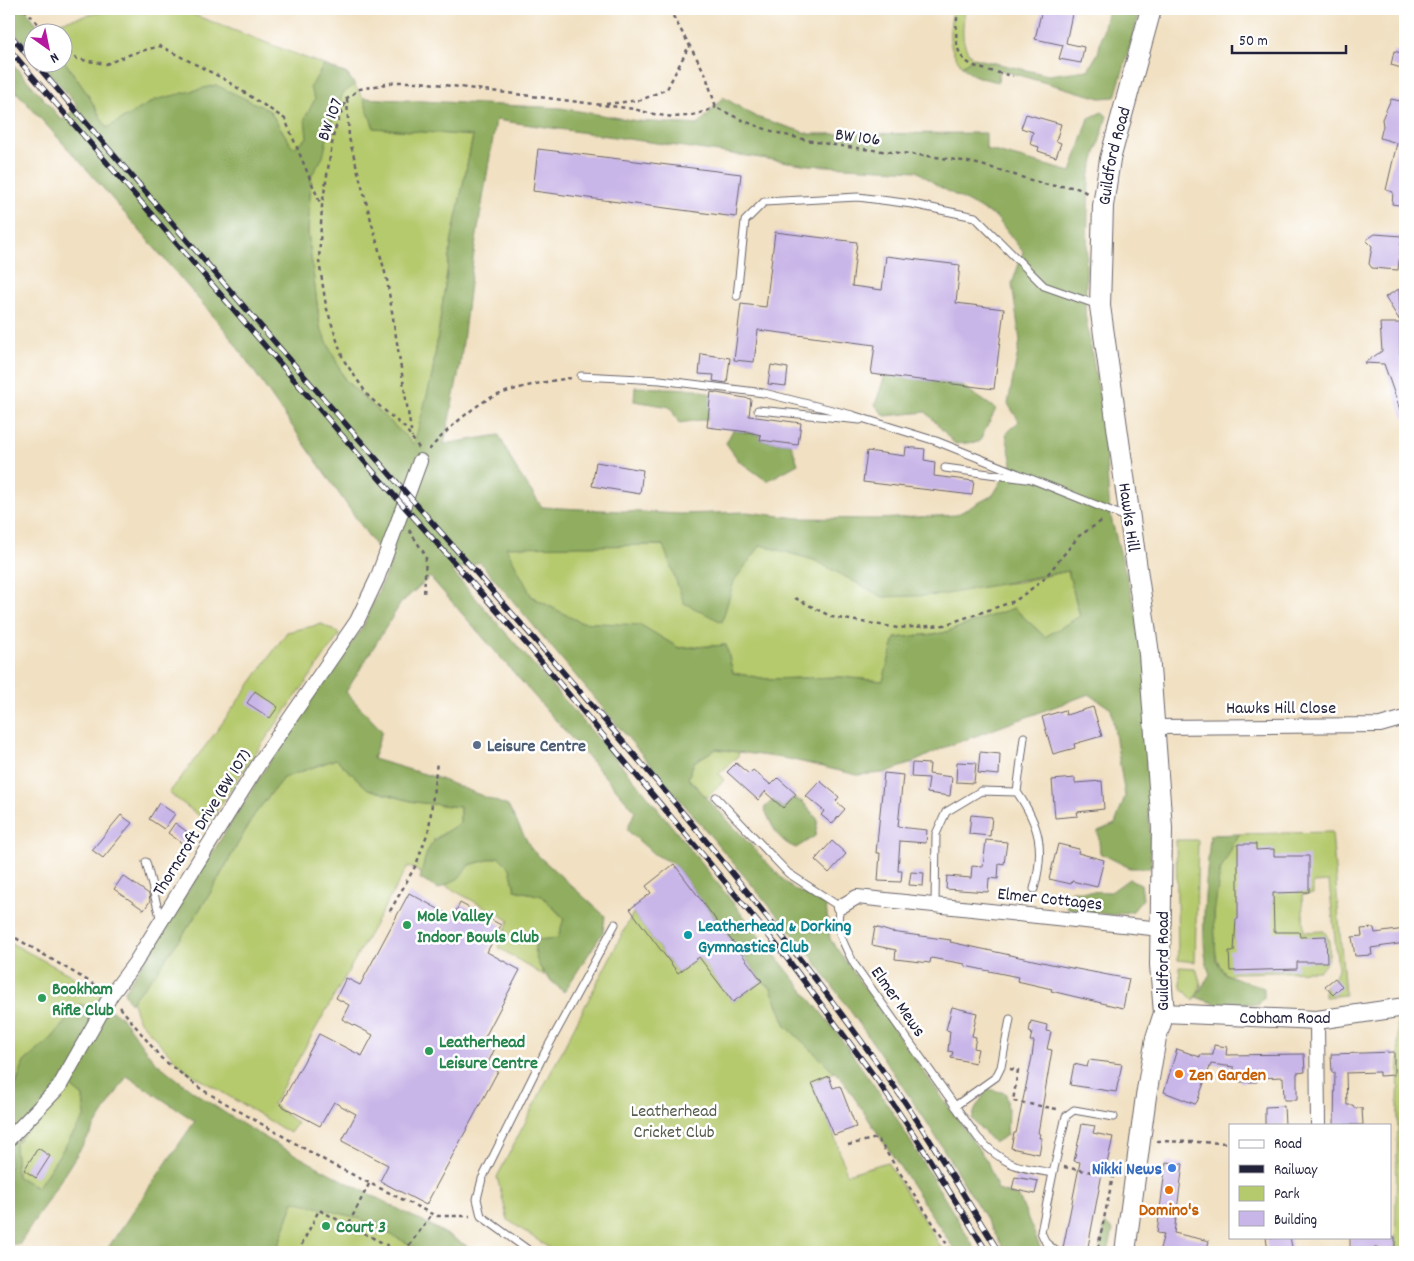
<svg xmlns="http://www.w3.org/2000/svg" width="1414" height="1261" font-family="Dekko,sans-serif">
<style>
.green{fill:#b5c96d;stroke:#6c7654}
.forest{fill:#90ad60;stroke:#59684e;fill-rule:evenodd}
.building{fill:#c9b6e8}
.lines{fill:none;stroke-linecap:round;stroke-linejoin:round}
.service-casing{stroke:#6a646a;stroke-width:9}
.minor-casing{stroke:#6a646a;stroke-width:16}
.tertiary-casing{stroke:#6a646a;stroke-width:20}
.secondary-casing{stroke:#6a646a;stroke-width:22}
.path{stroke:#6a646a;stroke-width:2.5;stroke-dasharray:4 4;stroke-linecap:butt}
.service{stroke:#fff;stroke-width:7}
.minor{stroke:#fff;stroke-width:14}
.tertiary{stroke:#fff;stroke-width:18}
.secondary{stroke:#fff;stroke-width:20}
.rail-casing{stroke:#22223b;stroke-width:5.5}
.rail{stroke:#fff;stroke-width:4;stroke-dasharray:11;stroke-linecap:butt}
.service-dot{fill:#5c6f8a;stroke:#fff;stroke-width:2}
.leisure-dot{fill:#2e9e5b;stroke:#fff;stroke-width:2}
.culture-dot{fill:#0f9aa8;stroke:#fff;stroke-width:2}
.food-dot{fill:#e8710a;stroke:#fff;stroke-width:2}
.shop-dot{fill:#3f7fe0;stroke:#fff;stroke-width:2}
.labels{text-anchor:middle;stroke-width:5;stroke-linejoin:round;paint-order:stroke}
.street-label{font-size:18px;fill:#22223b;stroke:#fff}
.service-label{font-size:18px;font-weight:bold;fill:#4e5e75;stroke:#fff;text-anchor:start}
.leisure-label{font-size:18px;font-weight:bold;fill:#27864d;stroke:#fff;text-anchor:start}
.culture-label{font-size:18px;font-weight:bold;fill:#0d838f;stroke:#fff;text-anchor:start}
.food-label{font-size:18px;font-weight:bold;fill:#c56008;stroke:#fff;text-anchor:start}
.park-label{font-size:18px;fill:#555c4c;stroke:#fff}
.shop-label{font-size:18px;font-weight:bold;fill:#366cbe;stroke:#fff;text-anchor:end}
</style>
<rect width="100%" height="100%" fill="#fff"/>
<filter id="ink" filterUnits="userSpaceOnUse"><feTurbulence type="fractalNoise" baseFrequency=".02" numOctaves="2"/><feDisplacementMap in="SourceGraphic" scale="10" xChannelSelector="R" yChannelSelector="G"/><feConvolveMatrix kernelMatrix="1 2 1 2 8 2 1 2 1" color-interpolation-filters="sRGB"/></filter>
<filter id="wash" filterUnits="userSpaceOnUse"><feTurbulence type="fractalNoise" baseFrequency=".0096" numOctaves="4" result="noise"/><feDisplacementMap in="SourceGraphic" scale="20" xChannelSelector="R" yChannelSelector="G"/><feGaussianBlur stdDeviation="1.12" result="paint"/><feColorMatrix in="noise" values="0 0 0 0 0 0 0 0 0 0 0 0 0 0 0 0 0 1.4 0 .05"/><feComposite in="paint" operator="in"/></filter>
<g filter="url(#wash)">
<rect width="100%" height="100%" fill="#f1e0c1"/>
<path class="green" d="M114,9h65l168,65 16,24 11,30 99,8 -21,102 -20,138 -17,69 -70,-65 -25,-53 -12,-94 3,-57 -42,-66 -114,-10 -48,29 -19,-34 -25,-36 -1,-27h-19l-4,-5z
M953,9h12c-2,18 -6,35 8,49l-11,8c-16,-21 -13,-32 -9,-57z
M761,545l53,15 69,37 136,-15 49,-11 12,46 -35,20 -31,-29 -71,25 -48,5 -12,43 -43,-4 -73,2 -34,-6 -7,-28 -47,3 -39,-23 -28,24 -132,-87 26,-16z
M322,624l18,10 -104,147 -27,42 -40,-30 44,-57 74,-104z
M716,749l23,3 -1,4 -19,18 5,6 -17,18 -19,-20 6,-16z
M336,759l32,30 46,13 46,5v16l-27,17 36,25 30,-8 11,11 5,22 27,6 22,23 -6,19 -24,12 10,26 -46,-29 11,-27 -101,-54 -135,238 24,19 -7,10 -100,-60 -14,-12 -38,-42 -6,-19 55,-71 24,-37 43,-77 29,-37z
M1332,832l13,163 -20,2v-11l10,-8 3,-10 -9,-86 -16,1v11l-11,1 2,37 20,-1c9,12 7,31 -5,40l-86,2 -3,3c-25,-9 -15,-82 -10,-103 3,-13 13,-27 19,-39z
M1176,840h22l-3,122 -17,-2z
M633,913l45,60 21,-16 34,45 29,-21 9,7 15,38 49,46 -23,11 22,52 13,39 40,-12 57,90h-389l-47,-32 -11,-43z
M9,942l97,52 -8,15 -19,-4 -27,33 -28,24 -15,43z
M1179,967l17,1 5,17 -7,16 -13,-14z
M1397,1022l8,5v225h-10l4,-192z
M71,1087l12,10 2,19 -47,71 -21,-10 -2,-33 39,-43z
M294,1201l133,22 50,29h-201z"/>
<path class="forest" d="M9,9h16l18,23h-11v21l-23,-28z
M1108,9h33l-26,88 -15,1 -100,-28 -2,12c-12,-3 -28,-5 -36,-16l11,-8 75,17 40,-5 10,-17z
M9,59l53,61 16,-14 -37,-43 21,-1 1,-3 25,36 19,33 48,-28 61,-15 53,25 24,38 14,-10 -2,-20 10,-19 -5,-11 14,-23 23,9 8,11 -12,8 -14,37 -6,27 -12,19 -3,57 12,94 25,53 69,64 18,-68 20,-138 21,-102 -99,-8 -11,-30 198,10 76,13 61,4 25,-28 33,20 54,17 176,-1v16l85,23 18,-54 13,-6 5,4 -18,61 -4,137 18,102 7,98 34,128 5,62 -1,71 3,93h-21l-30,-15 -2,-22 17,-7 10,-28 -14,-87 -22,-15 -146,54 -31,15 -28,10 -27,2 -68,-16 -73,-10 -22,13 -6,16 101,108 37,20 4,33 157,222 11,29 21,7 23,55h-36l-78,-128 -55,-81 -64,-90 -329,-391 -28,9 190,218 193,241 57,81 85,141h-21l-114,-173 -56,-53 -15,-38 -9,-7 -88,-117 -19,-9 -28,-25 8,-19 -205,-234 -29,26 -55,89 36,39 -9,28 62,18 73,29 24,44 73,66 -2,16 -39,60c-17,-14 -33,-28 -28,-52l22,-2 6,-20 -22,-22 -27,-6 -5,-22 -11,-11 -30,8 -10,13 -21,11 -18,-10c8,-36 9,-37 40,-56v-16l-46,-5 -46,-13 -32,-30 -53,19 -29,37 -43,77 -24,37 -33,46 -24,28 -6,-11 176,-278 62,-85 30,-69 -11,-6 -155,-223 -136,-158 -81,-89zM496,120l313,45 108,6 21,15 58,31 27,35 -11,32 8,57 -12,63 11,17 -13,13 6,30 -19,31 -37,20 -79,4 -79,-1 -51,-6 -67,2 -138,-7 -26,-38 -17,-34 -55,9 16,-78 13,-107zM663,545l21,58 38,19 12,-41 27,-36 53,15 69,37 59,-2 126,-24 12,45 -35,21 -31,-29 -71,25 -48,5 -12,43 -43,-4 -73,2 -34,-6 -7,-28 -47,3 -38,-23 -61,-3 -48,-25 -26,-50z
M885,375l76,10 35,24 -17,33 -24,2 -29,-32 -41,4 -10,-11z
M635,387l62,2 14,5 -3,25 -29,4 -9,-16 -36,-6z
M733,430l28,5 -1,5 31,4 7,20 -31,17 -28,-20 -13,-18z
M792,798l11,4 15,18 -3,16 -19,12c-19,-7 -24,-23 -32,-40l9,-8 9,8z
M1239,834l-19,37 -6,43 2,46 9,14 39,14v9l-6,8 -27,-4 -7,6 -28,-10 14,-23c-13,-28 -2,-105 0,-139z
M1129,879l12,5 2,15 -10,12 -21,4 -45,-7 -3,-12 8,-5 39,1z
M79,1004c10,3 28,4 37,9 12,8 28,39 41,50 95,80 214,127 320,189h-53l-63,-33 -67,-18 -18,51h-171l90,-131 -68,-45 -108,169 -10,-2v-138l15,-43 28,-24zM71,1087l12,10 2,19 -47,71 -21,-10 -2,-33 39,-43z
M988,1089l18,4 2,16 -1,26 -13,8 -22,-24 4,-12z
M1105,1224l8,6 -5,22h-9z"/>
<g id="blocks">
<path class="building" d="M1042,9h31l-7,34 18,4 -3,16 -22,-4 4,-14 -28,-6z
M1394,51l11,3v15l-14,-4z
M1391,99l14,3v104l-13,-2 1,-12 -7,-2 11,-47 -17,-5 3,-12 -1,-7z
M1026,114l35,10 -5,17 5,2 -5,14 -18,-6 1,-4 -9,-3 3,-12 -12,-4z
M538,149l203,25 -5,43 -203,-26z
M775,232l82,10 -5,44 30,4 4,-34 74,9 -4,38 48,6 -10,80 -123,-15 4,-29 -117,-15 -4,32 -20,-2 7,-56 25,3z
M1375,234l27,2 -4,34 -26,-2 -3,-4 3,-18 -6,-6z
M1399,289l1,32 -15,-24z
M1380,323h20v31h2v17l3,9v38h-2l-19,-54 -20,-1 18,-12z
M701,354l29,4 -3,25 -14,-2 1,-6 -15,-1z
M771,365l17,3 -2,18 -18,-2z
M711,392l40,7 -2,17 52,7 -3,22 -38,-5 1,-5 -13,-3 -41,-5z
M906,447l19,2 -1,11 11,2 -1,14 40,5 -2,14 -109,-13 4,-31 38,5z
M596,462l47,8 -3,24 -48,-8z
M255,691l23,16 -8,11 -23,-15z
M1093,707l9,29 -28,8 1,4 -22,6 -11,-37 23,-7 1,5z
M980,752l20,2 -1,21 -21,-2z
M957,762l19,1 -2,20 -18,-1z
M736,763l13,11 4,-4 18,15 7,-7 18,16 -13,14 -18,-16 1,-1 -8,9 -31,-28z
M912,763l18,1 -1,10 23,3 -2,19 -23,-3 2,-15 -18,-1z
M884,773l19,2 -5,52 29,3 -1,13 -26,-2 -2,30h4l-1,11 -23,-1 2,-28h-4z
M1075,778v5l27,-2 2,28 -27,3 1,4 -23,2 -3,-38z
M820,781l19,16 -3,4 9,8 -13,15 -11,-9 3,-4 -18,-15z
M159,803l16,11 -11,15 -15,-10z
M121,815l11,8 -29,35 -11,-8z
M971,815l21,2 -2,19 -21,-2z
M175,823l18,13 -7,10 -18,-13z
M986,840l21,2 -3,22 -5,-1 -1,16 -9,-1 -1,14 -42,-3 1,-13 24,2 1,-12 11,1z
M832,841l14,13 -17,19 -14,-13z
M1058,844l21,5 -1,4 26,7 -7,27 -25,-6 -1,3 -22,-5z
M1238,844h18v6l18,-1v7h35v36l-36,1 1,39h25l1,5 26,-1 1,26h-30v7l-67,2 -1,-20h5l2,-32h2z
M674,864l88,117 -29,21 -34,-45 -21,16 -48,-64 21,-16 -5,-7z
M911,872l13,1 -1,13 -14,-1z
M123,876l26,18 1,7 -6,9 -30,-21z
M409,893l44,24 7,-14 41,22 -14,27 33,18 -36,69 12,7 -9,19 11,6 -72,134 -46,-24 8,-16 -46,-24 14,-27 -22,-12 -14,24 -40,-21 39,-71 43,22 11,-21 -31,-16 7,-14 -13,-7 10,-20 14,7z
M875,927l16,5 60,8 -1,2 106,23 73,14 -6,29 -72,-17 1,-2 -35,-8 1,-4 -53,-11v-2l-34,-6 -1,5 -35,-4 1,-9 -24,-5z
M1374,928l1,5 30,-4v14l-34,5 1,7 -17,1 -3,-19 10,-1 -1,-7z
M1335,978l7,8 -9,9 -8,-9z
M952,1007l25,6 -5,23 4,1 -2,11 4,1 -3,14 -24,-5 2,-6 -5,-1 2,-20 -4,-1z
M1031,1021l16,4 -1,6 5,1 -4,17 5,1 -14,83 2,1 -1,4h3l-3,16 -28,-6 3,-15h2l16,-76 2,-16h-4l2,-8 -3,-1z
M1214,1045l13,2 -1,8 78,-1 1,18 -8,1v27h-13l-1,-23 -26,1v4h-17v-8h-6v-7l-23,-3 -14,38 -2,2 -31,-12 13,-43 23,8v-2h13z
M1394,1052v23l-15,1v-4l-33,1 1,32h6l1,3h8l1,17h-29l1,-53 -3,1 -1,-19z
M1089,1060l33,4 -6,28 -46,-7 4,-21 13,3z
M829,1076l4,12 7,-2 16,41 -22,8 -22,-52z
M1284,1106l1,19h-20v-18z
M1082,1124l13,2 -2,7 20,4 -7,31h-3l-16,84 -24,-4 17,-86 -6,-1z
M38,1148l12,8 -14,22 -12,-8z
M1166,1162l17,2 -9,69 35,8 -3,11h-47l5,-18 -7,-1z
M1015,1177l23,4 -3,13 -23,-5z
M1266,1237h24l3,15h-25z
M1350,1237h45v12l-21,-1 4,4h-31l5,-4h-2z"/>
</g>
</g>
<g filter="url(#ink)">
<use href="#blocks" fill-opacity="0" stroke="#6a646a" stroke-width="1"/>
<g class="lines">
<g class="service-casing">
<path id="service" d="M737,296l8,-75 19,-19 94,-5 54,7 63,13 69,69 54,19
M581,376l79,4 104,13 88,22 84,26 190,76
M758,410l102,10
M945,468l81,11
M1024,737l-7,55c23,34 28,57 17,97
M716,797l72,76 52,34c-6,22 4,37 14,57l124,174c27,28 38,29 75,35l13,-57 8,-6 40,7
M146,862l15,59
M935,904l1,-70 10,-22 35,-21 36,1
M955,1106l41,-29 5,-10 9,-48
M1053,1173l-12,59 5,11 11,9
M531,1252l-50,-36 -4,-17 5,-20 62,-125 71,-130"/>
</g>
<g class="minor-casing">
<path id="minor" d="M1156,727l224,-2 25,-7
M840,907l17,-10 304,32
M1317,1020l1,105
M9,1139l50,-52 52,-92 24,-32 127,-204 95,-138 20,-42 43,-118"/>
</g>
<g class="tertiary-casing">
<path id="tertiary" d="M1164,1013l153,7 88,-13"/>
</g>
<g class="secondary-casing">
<g id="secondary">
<path id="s1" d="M1125,1252l21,-156 10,-58 8,-25 -4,-48 2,-137 -13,-174 -49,-348 3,-100 7,-47 41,-150"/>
</g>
</g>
<path class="path" d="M24,9l22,23
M669,9l36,64 11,34c76,43 156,40 240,53 30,4 56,15 85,23 17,6 31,-1 47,11
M958,9c-7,57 6,56 55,67
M62,47l15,12 29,5 28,-11 26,-7 64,33 61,40 36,86
M347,99l2,39 38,142 25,157
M606,104l35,-4 26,-11 22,-43
M419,448l-14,-20 -36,-31 -26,-38 -17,-53 -7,-45 3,-55 12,-74 13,-34 13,-9 36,-7h24l214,27c32,9 51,12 82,-2
M429,450c13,-16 41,-41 59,-51 24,-11 58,-18 84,-21
M409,530l17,26 -2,40
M795,598l37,19 66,11 46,-3 71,-24 28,-21 36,-44 24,-16
M390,911l26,-46 13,-36 8,-67
M9,934l91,54
M120,1007l41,51 40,31 130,75 101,50 5,2h33
M1010,1069l8,1 -5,31 44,8
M1157,1141l73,2
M848,1145l29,-7 75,114
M1064,1167l49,9 -16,76
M369,1184l-21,41 52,27
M298,1252l21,-42 29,15
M404,1252l28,-38"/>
<use href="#service" class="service"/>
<use href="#minor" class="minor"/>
<use href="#tertiary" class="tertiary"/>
<use href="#secondary" class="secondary"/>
<g class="rail-casing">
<path id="rail" d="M9,33l23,28
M9,49l368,427 153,172 173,207 83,102 91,123 43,64 67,108
M34,62c118,137 234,274 353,409 171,195 345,388 496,600 42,58 78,120 116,181"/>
</g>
<use href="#rail" class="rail"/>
</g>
</g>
<circle class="service-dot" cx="477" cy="745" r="5"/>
<g class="leisure-dot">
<circle cx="407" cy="925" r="5"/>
<circle cx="42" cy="998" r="5"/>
<circle cx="429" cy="1051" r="5"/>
<circle cx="326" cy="1226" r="5"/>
</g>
<circle class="culture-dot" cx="688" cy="935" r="5"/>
<g class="food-dot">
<circle cx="1179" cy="1074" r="5"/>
<circle cx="1169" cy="1190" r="5"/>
</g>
<circle class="shop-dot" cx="1172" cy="1168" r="5"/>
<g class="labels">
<g class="street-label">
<text transform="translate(329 119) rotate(-70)" y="6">BW 107</text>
<text transform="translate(858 136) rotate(7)" y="6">BW 106</text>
<text dy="6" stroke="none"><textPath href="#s1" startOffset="1105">Guildford Road</textPath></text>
<text transform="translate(1130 517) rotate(82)" y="6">Hawks Hill</text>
<text x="1281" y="713">Hawks Hill Close</text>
<text transform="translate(201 822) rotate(-58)" y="6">Thorncroft Drive (BW 107)</text>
<text transform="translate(1050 898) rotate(6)" y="6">Elmer Cottages</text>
<text transform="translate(1162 961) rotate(-90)" y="6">Guildford Road</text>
<text transform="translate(899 1001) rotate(55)" y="6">Elmer Mews</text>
<text x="1285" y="1023">Cobham Road</text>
</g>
<g class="service-label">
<text x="487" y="751">Leisure Centre</text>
</g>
<g class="leisure-label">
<text x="417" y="921">Mole Valley<tspan x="417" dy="21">Indoor Bowls Club</tspan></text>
<text x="52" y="994">Bookham<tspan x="52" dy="21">Rifle Club</tspan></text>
<text x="439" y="1047">Leatherhead<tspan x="439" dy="21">Leisure Centre</tspan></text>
<text x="336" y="1232">Court 3</text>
</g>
<g class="culture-label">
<text x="698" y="931">Leatherhead &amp; Dorking<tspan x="698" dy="21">Gymnastics Club</tspan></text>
</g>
<g class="food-label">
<text x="1189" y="1080">Zen Garden</text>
<text x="1169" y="1215" text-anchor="middle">Domino's</text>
</g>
<g class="park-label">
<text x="674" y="1116">Leatherhead<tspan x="674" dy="21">Cricket Club</tspan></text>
</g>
<g class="shop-label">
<text x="1162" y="1174">Nikki News</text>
</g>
</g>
<rect width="1414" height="1261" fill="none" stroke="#fff" stroke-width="30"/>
<rect x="1229" y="1124" width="162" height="115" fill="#ffffff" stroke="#a7a7b1"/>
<rect x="1239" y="1140" width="25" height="8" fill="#ffffff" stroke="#a7a7b1"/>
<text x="1274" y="1148" font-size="15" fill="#22223b">Road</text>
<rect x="1239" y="1165" width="25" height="8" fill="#22223b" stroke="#a7a7b1"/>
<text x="1274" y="1174" font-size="15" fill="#22223b">Railway</text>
<rect x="1239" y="1186" width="25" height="15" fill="#b5c96d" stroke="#a7a7b1"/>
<text x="1274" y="1198" font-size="15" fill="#22223b">Park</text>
<rect x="1239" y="1211" width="25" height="15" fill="#c9b6e8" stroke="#a7a7b1"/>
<text x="1274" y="1224" font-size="15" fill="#22223b">Building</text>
<g transform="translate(48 48) rotate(147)"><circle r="24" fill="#ffffff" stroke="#a7a7b1"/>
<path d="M0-4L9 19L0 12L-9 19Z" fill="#b5179e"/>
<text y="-8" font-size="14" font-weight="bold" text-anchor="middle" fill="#22223b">N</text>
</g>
<path d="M1232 45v8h114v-8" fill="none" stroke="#22223b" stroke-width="2.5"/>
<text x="1239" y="45" font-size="15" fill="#22223b" stroke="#ffffff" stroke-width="4" paint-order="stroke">50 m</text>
</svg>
